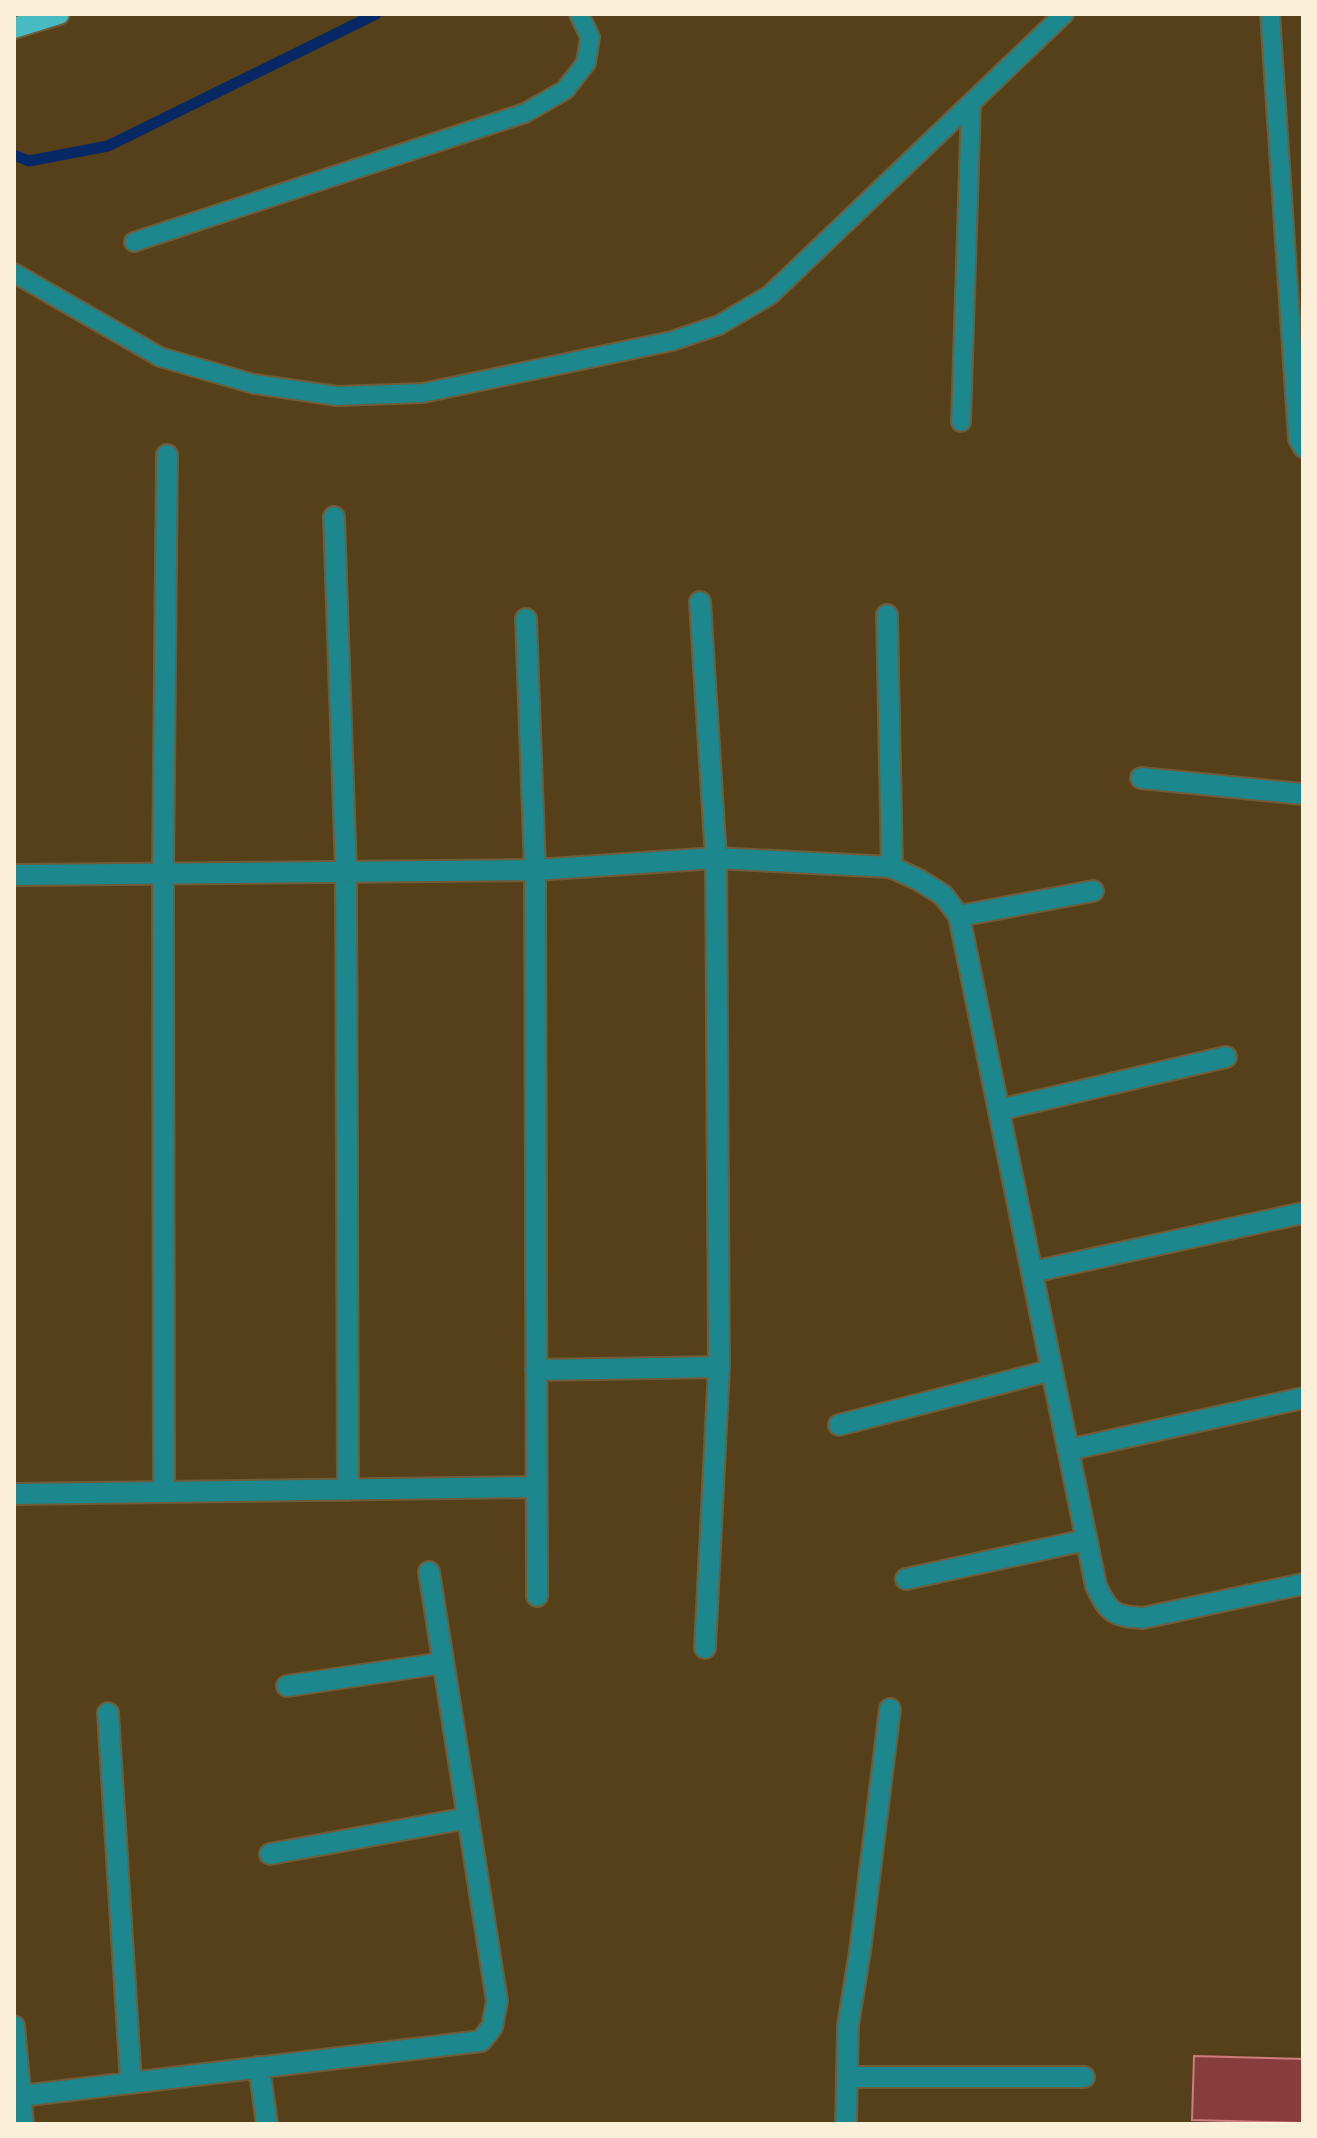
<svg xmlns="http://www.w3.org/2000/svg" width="1317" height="2138" font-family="Cabin,sans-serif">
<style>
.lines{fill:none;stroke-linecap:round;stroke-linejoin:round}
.stream{stroke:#062965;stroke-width:11}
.building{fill:#883d3e;stroke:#ce7b7b;stroke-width:2;filter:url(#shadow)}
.service-casing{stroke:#705c38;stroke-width:22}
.minor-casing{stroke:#705c38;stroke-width:24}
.primary-casing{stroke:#705c38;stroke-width:24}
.service{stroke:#1c878d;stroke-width:18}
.minor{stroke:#1c878d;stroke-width:20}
.primary{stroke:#48bbc2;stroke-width:20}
</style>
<defs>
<filter id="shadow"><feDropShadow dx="9" dy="5" stdDeviation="4" flood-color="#0009"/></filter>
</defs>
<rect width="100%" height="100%" fill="#564019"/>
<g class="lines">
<path class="stream" d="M14,155l15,6 79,-15 268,-132"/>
</g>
<path class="building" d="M1194,2056l109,3v64l-111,-3z"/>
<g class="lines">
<g class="service-casing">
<path id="service" d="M1270,14l28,425 5,9
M134,242l391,-129 40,-23 21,-27 4,-26 -11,-23
M14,273l146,84 94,27 83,12 86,-3 249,-52 47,-16 51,-30 294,-281
M961,422l10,-319"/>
</g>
<g class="minor-casing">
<path id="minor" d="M334,517l12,355 2,618
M700,602l16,256 3,509 -14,281
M887,615l5,253
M526,619l9,251 2,726
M1141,778l162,16
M14,875l521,-5 181,-12 175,9 28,13 24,15 16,21 137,670c13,27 17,30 47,32l160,-34
M959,916l134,-25
M999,1110l227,-53
M1032,1272l271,-59
M536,1370l183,-3
M839,1425l213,-55
M1068,1450l235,-52
M164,1492l-1,-619 4,-418
M14,1494l522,-7
M906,1579l180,-39
M287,1686l156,-23
M108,1713l23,369
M270,1854l198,-36
M14,2026l9,98
M259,2067l8,57
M847,2077h237
M21,2096l460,-55 11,-14 5,-26 -68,-429
M846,2124l2,-99 12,-74 30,-242"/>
</g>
<g class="primary-casing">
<path id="primary" d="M14,28l45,-14"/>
</g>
<use href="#service" class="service"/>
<use href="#minor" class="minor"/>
<use href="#primary" class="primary"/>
</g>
<rect width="1317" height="2138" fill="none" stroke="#fbefd9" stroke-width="32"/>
</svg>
